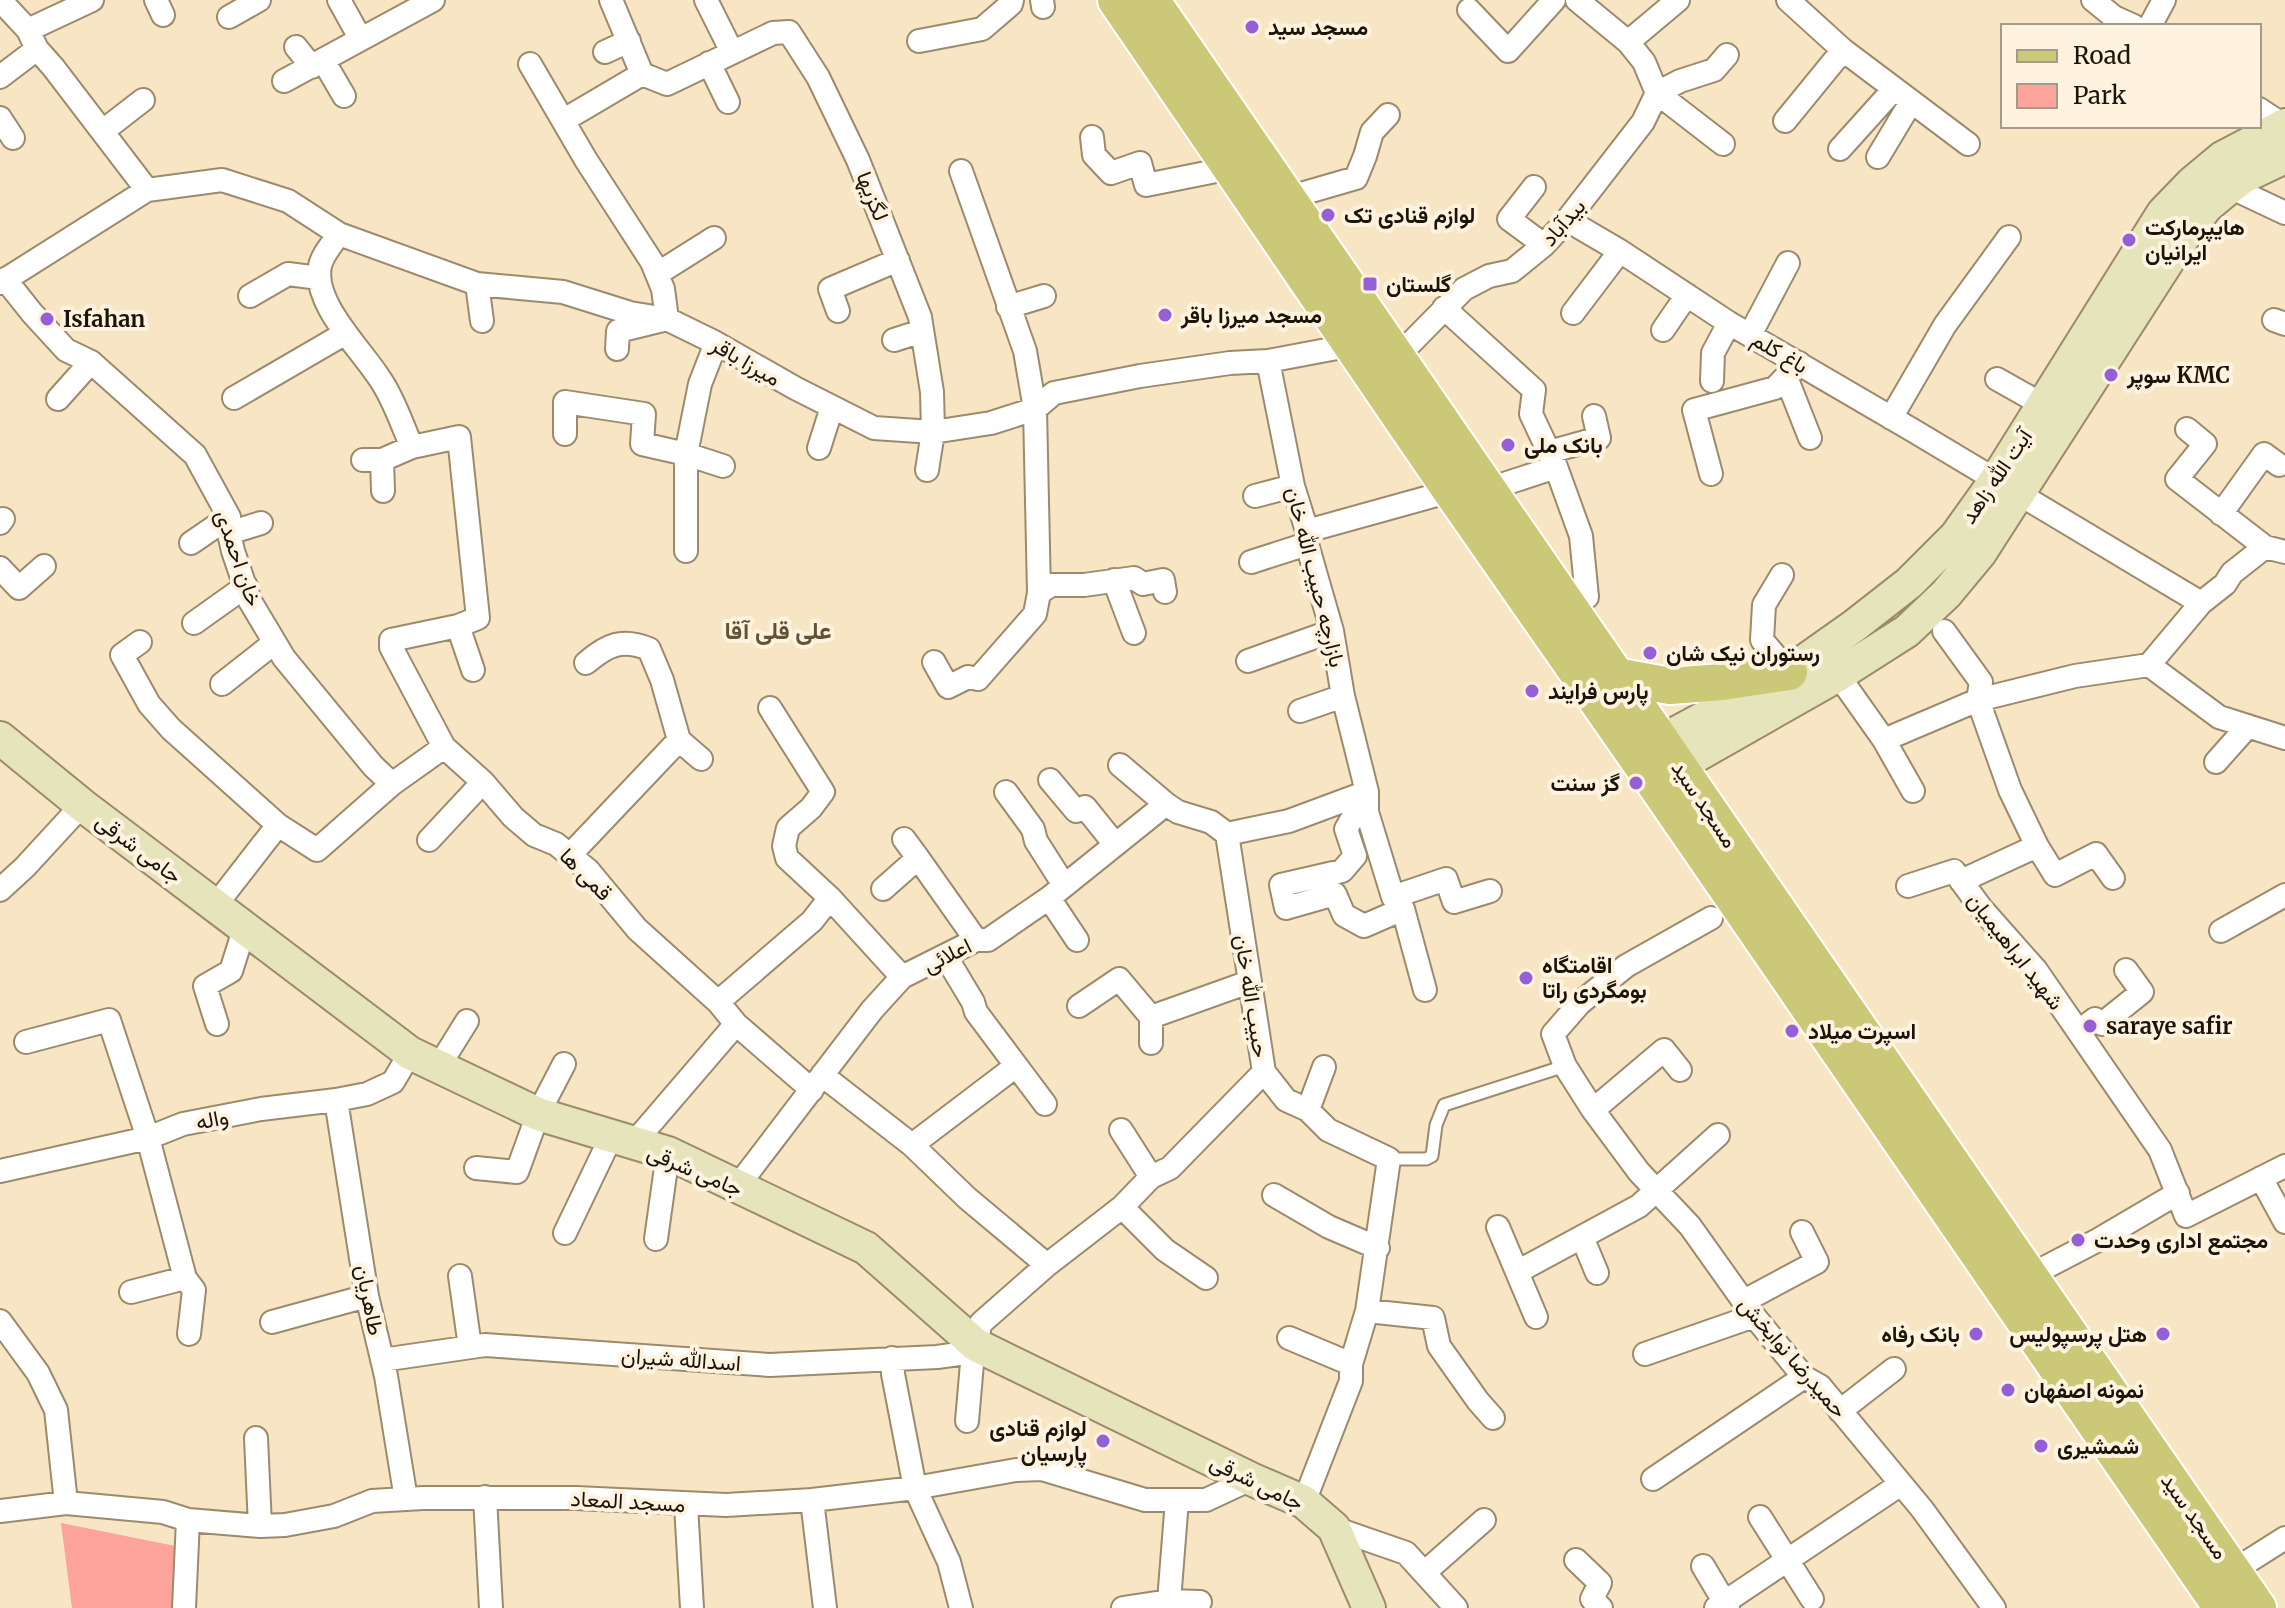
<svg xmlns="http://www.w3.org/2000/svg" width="2285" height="1608" font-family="Merriweather,Vazirmatn,serif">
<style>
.green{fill:#fca39b}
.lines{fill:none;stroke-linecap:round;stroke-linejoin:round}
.lane-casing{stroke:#9c8a6c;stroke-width:15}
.street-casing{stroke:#9c8a6c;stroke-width:26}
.secondary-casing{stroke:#9c8a6c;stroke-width:36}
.primary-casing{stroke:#fff;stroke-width:40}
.lane{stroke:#fff;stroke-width:11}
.street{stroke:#fff;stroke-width:22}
.secondary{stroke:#e5e4bb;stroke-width:32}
.primary{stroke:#cbc877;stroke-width:36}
.poi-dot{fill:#955fd8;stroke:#fff3e0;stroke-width:3}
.labels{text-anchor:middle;stroke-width:8;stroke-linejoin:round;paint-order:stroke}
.poi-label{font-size:22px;font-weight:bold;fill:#1b1509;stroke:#fff3e0;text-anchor:start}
.street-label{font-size:22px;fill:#1b1509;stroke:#fff3e0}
.neighbourhood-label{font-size:24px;font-weight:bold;fill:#635236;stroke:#fff3e0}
</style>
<rect width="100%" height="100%" fill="#f8e5c4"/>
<path class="green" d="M61,1523l119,24 -4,61h-104z"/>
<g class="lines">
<g class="lane-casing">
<path id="lane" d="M1389,1159h37l6,-3 4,-31 8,-20 121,-39"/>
</g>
<g class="street-casing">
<path id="street" d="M0,0l28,30 9,19 16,18 94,123
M156,0l7,15
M339,0l21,38
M611,0l31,74
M706,0l26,52
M1042,0l1,7
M1788,0l55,50 125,94
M2093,0l21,17 20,9
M1469,10l39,41 46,-51
M229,17l30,-17
M2150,26l14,-26
M28,30l64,-30
M919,41l63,-12 29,-25 1,-4
M1628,42l50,-42
M296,47l16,20
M605,52l24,-11
M323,60l21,36
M709,63l19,39
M530,64l56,96 66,102 11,27 4,30 -49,12 -1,18
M0,77l37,-28
M284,81l149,-81
M2259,109l24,16
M0,118l13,20
M564,120l78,-46 25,10 106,-51 16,-1 29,45 40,83 62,157 12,75 1,40 -6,38
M1785,121l58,-71
M103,131l40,-31
M1092,137l2,18 17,18 29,-10 6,22 85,-17
M1723,144l-66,-51 23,-12 34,-11 13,-15
M1840,149l54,-60
M1878,157l33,-55
M1534,187l-25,32 35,26
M2230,187l55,26
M1287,198l69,-20 9,-22 7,-24 16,-17
M1567,220l53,31 109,72 185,108 287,172
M339,234c-6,9 -17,21 -19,32 -8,37 42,84 60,113 14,20 22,46 32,68
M657,274l57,-36
M5,279l27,34 34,37 25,12 104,93 34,62v16l4,18 17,50 34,57 89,108 19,18
M0,283l147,-93 75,-10 66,21 51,33 138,50 86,8 67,21 37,6 49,24 79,45 79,40 59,4 58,-9 44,-14 19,-16 86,-17 90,-13 38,-2 85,-16
M477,284l5,37
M250,296l38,-22 31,4
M1008,307l36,-11
M1444,308l90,82 -3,24 25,53 25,69 6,61
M838,311l-8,-22 68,-29
M1573,313l47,-62
M2274,320l11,4
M1663,330l24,-35
M1750,335l38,-72
M894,340l28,-9
M1397,357l67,-68 25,-13 23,-5 32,-26 23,-25 76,-98 14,-29 -13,-31 -16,-20 -51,-42
M1268,361l25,125 14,45v13l25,87 11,65 24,96v20l26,85 10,12 22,81
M1786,377l24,61
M1997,379l46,26
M1712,381l1,-28 16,-30
M234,398l110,-64
M58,399l33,-37
M1891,418l54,-93 64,-88
M2187,429l18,15 -28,35 88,68
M565,434v-32l79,12 -2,30 44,10 37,12
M819,448l13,-41
M1549,452l50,-14 -5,-22
M363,460h19l30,-13 47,-10 19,181 -20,8 -67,14v7l53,100 39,35 30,35 21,18 22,9 32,26 49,59 81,73 18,22 76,66
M382,460l1,31
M1711,474l-17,-64 81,-22 24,-25
M1504,484l52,-17
M1255,496l38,-10
M2221,514l43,-60 15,11
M0,523l3,-4
M1307,531l144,-40
M229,533l32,-10
M191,543l38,-26
M686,551v-97l14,-70 16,-41
M1251,562l56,-18
M0,568l19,20 25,-22
M1782,575l-18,30 -2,35 27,32
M1114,580l20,53
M1039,593l12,-8h33l50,-7 9,6 20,-4 2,12
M194,623l52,-37
M458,626l15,44
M1944,631l37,51 -3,18 32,90 27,56 18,29 41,-21 17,24
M140,642l-18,13 27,49 22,25 107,96
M1248,661l84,-30
M934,662l14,25 20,-10 10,2 57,-65 4,-21 -4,-184 -10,-58 -64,-180
M2149,665l52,-62 24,-19 7,-11 33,-26 20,5
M2149,665l70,52 66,21
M1838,675l46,65 29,51
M222,684l52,-41
M770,708l53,84 -12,16 -23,20 -4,18 3,12 43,40 72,79
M1300,711l43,-15
M679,740l22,19
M1884,740l94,-40 97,-24 74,-11
M2216,762l32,-36
M1120,765l46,39
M1050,780l26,31 9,-4 29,36
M1006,792l27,37 3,12 28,44
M1367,793l-21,36 9,27 -13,15 -61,14 5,23 49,-14 9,21 20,11 39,-17
M1227,834l62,-13 78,-29
M904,839l14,19
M429,840l54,-58
M570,855l109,-115 -17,-60 -13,-31c-28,-11 -42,-4 -63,14
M1961,881l76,-35
M1908,886l46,-15 27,37 55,62 124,180 26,66 99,-50
M883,889l35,-31 58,82
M0,890l25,-23 57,-62
M1393,897l53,-18 8,23 36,-11
M1049,898l28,42
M215,906l63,-81 39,25 75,-66 52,-37
M1711,918l-85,48 -46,37 -27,31 12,32 28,44 46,62 51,54 64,90 50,61 16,9 102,123 72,99
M2221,931l64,-36
M946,957l27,45 3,10 69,92
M718,1002l94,-81 18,-23
M1079,1006l40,-27 32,38
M217,1024l-12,-38 26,-15 13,-41
M2079,1031l16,-12 7,5 40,-32 -16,-22
M26,1042l83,-22 39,118 37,140 9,12 -5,44
M1151,1043v-26l98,-35
M439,1066l28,-45
M822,1075l90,70 55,53 80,67
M336,1100l31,196 19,80 20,123
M1308,1110l16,-43
M1593,1110l71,-60 16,20
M1121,1130l30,47
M633,1144l103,-120
M912,1145l104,-79
M476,1168l41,4 21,-58 26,-50
M0,1171l148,-33 35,-14 78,-15 75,-9 31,-6 26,-12 17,-29
M2261,1178l24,44
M737,1187l135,-177 30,-33 74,-37h12l61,-42 117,-94 12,8 33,10 16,12 37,238 22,28 22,10 20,20 61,29 -22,152 -16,53v17l-47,121
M1274,1195l55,32 49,21
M1122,1207l43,43 41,28
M1498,1227l38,90
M565,1233l46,-96
M1582,1237l15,36
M656,1239l12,-86
M1517,1272l122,-66 79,-71
M460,1276l10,71
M2029,1276l69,-36 80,-47
M131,1292l54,-14
M1744,1301l73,-39 -15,-30
M1367,1311l66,7 6,28 39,55 15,17
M0,1321l38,52 18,37 10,93
M272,1322l95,-26
M1289,1338l62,26
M1645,1354l109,-38
M892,1358l1,16 22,114 34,74 12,46
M382,1360l103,-15 285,20 167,-8 36,-5 8,-29 66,-58 75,-58 29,-30 19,-9 94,-96
M1840,1411l54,-42
M967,1421l6,-69
M256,1438l4,88
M1653,1479l151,-102
M485,1497l6,111
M812,1500l13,108
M686,1505l6,103
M0,1511l66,-8 97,9 25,8 72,6 25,-1 49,-9 38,-15 51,-3h153l150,7 86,-5 103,-12 101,-18 26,-1 103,31h61l45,-21
M1760,1517l52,82
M1334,1528l72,25 50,55
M1576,1560l24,23 -8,16 9,9
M1703,1566l25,42
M2233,1571l52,-33
M1424,1573l60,-53
M184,1608l4,-88
M1123,1608l46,-7 31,1
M1164,1608l5,-7 8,-101
M1716,1608l185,-124"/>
</g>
<g class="secondary-casing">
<path id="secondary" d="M0,738l82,67 328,248 128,61 130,39 198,95 110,97 275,134 53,23 30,26 35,80
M1640,757l38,-25 111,-60 65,-46 55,-43 47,-47 40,-56 167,-267 29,-30 30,-25 63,-33
M1657,778l181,-103 69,-44 39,-37 34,-41 202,-314 24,-32 24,-20 13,-10 42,-20"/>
</g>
<g class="primary-casing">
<path id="primary" d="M1116,0l335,491 202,290 569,827
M1151,0l1107,1608
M1616,676l54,10 52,-4 67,-10"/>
</g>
<use href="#lane" class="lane"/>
<use href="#street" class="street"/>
<use href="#secondary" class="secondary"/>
<use href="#primary" class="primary"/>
</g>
<g class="poi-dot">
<circle cx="1252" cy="27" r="8"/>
<circle cx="1328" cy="215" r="8"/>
<circle cx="2129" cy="240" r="8"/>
<rect x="1362" y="276" width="16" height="16" rx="4"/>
<circle cx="1165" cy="315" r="8"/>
<circle cx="47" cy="319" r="8"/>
<circle cx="2111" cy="375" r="8"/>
<circle cx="1508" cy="445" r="8"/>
<circle cx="1650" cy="653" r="8"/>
<circle cx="1532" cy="691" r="8"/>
<circle cx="1636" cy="783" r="8"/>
<circle cx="1526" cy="978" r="8"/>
<circle cx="2090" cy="1026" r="8"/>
<circle cx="1792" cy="1031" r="8"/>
<circle cx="2078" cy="1240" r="8"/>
<circle cx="1976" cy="1334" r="8"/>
<circle cx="2163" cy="1334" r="8"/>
<circle cx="2008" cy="1390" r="8"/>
<circle cx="1103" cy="1441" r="8"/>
<circle cx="2041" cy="1446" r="8"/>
</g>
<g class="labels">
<g class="poi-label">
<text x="1268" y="35">مسجد سید</text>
<text x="1344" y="223">لوازم قنادی تک</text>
<text x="2145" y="235">هایپرمارکت<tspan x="2145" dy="25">ایرانیان</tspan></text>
<text x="1386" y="292">گلستان</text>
<text x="1181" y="323">مسجد میرزا باقر</text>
<text x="63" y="327">Isfahan</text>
<text x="2127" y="383">سوپر KMC</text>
<text x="1524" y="453">بانک ملی</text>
<text x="1666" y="661">رستوران نیک شان</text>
<text x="1548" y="699">پارس فرایند</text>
<text x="1620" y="791" text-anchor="end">گز سنت</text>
<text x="1542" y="973">اقامتگاه<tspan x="1542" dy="25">بومگردی راتا</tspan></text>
<text x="2106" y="1034">saraye safir</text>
<text x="1808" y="1039">اسپرت میلاد</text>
<text x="2094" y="1248">مجتمع اداری وحدت</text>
<text x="1960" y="1342" text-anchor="end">بانک رفاه</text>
<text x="2147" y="1342" text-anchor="end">هتل پرسپولیس</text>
<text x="2024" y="1398">نمونه اصفهان</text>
<text x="1087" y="1436" text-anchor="end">لوازم قنادی<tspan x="1087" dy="25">پارسیان</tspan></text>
<text x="2057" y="1454">شمشیری</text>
</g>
<g class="street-label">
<text transform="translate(873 196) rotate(68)" y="8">لگزیها</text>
<text transform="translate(1563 222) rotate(-49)" y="8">بیدآباد</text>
<text transform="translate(1780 352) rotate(30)" y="8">باغ کلم</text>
<text transform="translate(746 361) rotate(30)" y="8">میرزا باقر</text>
<text transform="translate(1996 476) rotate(-56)" y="8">آیت الله زاهد</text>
<text transform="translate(239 558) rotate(71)" y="8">خان احمدی</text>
<text transform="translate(1316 577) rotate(76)" y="8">بازارچه حبیب الله خان</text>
<text transform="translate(1705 804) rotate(56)" y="8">مسجد سید</text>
<text transform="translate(139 848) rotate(37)" y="8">جامی شرقی</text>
<text transform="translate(586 874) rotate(45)" y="8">قمی ها</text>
<text transform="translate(2016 951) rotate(52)" y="8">شهید ابراهیمیان</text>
<text transform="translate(947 955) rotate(-26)" y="8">اعلائی</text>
<text transform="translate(1252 996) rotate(81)" y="8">حبیب الله خان</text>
<text transform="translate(212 1119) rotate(-11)" y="8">واله</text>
<text transform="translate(695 1170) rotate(23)" y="8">جامی شرقی</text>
<text transform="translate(370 1300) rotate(79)" y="8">طاهریان</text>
<text transform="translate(1793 1357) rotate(49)" y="8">حمیدرضا نوابخش</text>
<text transform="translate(681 1359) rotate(4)" y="8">اسدالله شیران</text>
<text transform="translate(1257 1482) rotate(26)" y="8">جامی شرقی</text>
<text transform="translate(628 1501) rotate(3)" y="8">مسجد المعاد</text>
<text transform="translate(2195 1516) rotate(55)" y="8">مسجد سید</text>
</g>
<g class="neighbourhood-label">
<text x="778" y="639">علی قلی آقا</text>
</g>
</g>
<rect x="2001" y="24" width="260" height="104" fill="#fff3e0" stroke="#a49a8a" stroke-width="2"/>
<rect x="2017" y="50" width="40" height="12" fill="#cbc877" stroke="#a49a8a" stroke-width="2"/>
<text x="2073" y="64" font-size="24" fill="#1b1509">Road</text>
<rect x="2017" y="84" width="40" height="24" fill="#fca39b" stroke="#a49a8a" stroke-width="2"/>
<text x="2073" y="104" font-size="24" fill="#1b1509">Park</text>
</svg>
